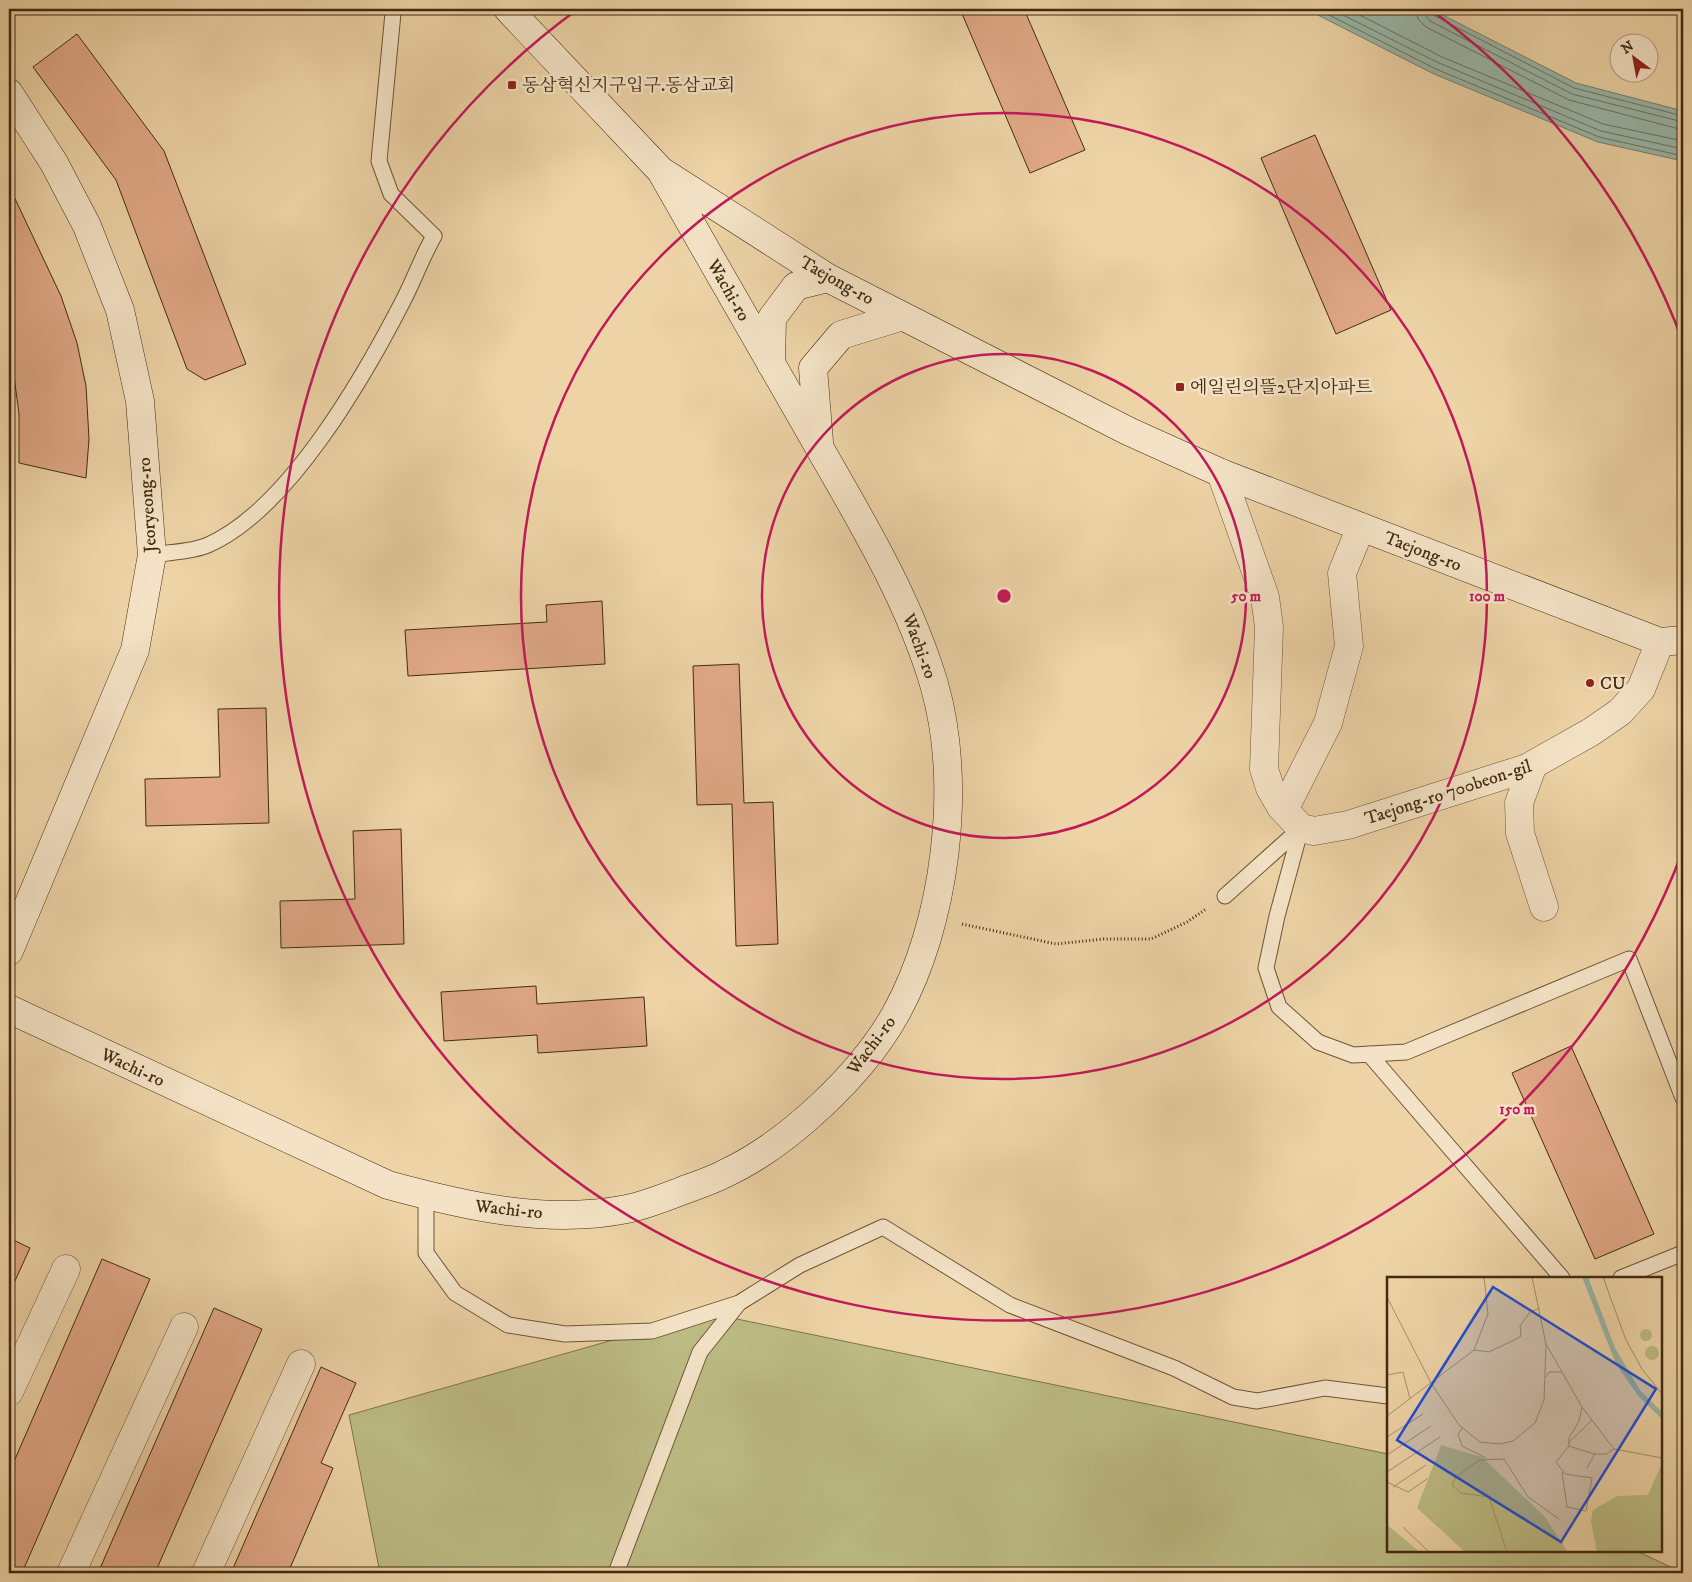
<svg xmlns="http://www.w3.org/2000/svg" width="1692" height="1582" font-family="'IM FELL DW Pica','Noto Serif KR',serif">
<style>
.green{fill:#bcbb84;stroke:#80734a}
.water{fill:#99b7aa;stroke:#777f6c}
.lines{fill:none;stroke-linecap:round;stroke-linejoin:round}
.shore{stroke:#6e715d;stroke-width:1}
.building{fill:#e0a887;stroke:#432b10}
.service-casing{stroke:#6e5536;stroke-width:17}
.minor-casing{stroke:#6e5536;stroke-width:29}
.secondary-casing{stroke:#432b10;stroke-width:29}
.path{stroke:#432b10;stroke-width:3;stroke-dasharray:1 2.5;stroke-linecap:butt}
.service{stroke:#f3e2c5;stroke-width:15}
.minor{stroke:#f3e2c5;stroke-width:28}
.secondary{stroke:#f3e2c5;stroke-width:28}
.ring{fill:none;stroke:#c2185b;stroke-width:2.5}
.poi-dot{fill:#8f2418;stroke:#f3e2c5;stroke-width:2}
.labels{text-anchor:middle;stroke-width:5;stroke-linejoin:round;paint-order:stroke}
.poi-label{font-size:18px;fill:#432b10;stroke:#f3e2c5;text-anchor:start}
.street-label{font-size:18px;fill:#432b10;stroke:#f3e2c5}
.inset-road{fill:none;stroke:#a9906a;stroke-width:1}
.view{fill:#1d4ed8;fill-opacity:0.15;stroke:#1d4ed8;stroke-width:2.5}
.inset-edge{fill:none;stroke:#432b10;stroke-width:2.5}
.centre{fill:#c2185b;stroke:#f3e2c5;stroke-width:2.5}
.ring-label{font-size:15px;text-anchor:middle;font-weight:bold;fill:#c2185b;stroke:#f3e2c5;stroke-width:5;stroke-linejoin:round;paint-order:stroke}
</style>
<rect width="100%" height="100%" fill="#edd3a6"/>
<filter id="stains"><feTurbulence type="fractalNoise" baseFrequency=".004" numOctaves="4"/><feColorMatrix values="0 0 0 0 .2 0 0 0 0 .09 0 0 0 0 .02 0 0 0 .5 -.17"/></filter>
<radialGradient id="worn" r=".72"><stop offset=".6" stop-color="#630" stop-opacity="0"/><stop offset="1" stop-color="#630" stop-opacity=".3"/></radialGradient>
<path class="green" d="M708,1313l680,141v97h249l46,22h-1303l-31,-158z"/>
<path class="water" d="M1306,9h125l145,74 107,28v50l-85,-19 -164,-68z"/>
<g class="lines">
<path class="shore" d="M1317,9l119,60 163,68 84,19
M1331,9l108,54 162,68 82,18
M1348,9l94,48 161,67 80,17
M1416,9l2,10 8,8 143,73 114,30
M1424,9l1,6 5,6 142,73 111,28
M1430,9l3,6 141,73 109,28"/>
</g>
<path class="building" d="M960,9h64l61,141 -55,23z
M77,34l87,117 82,213 -41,16 -18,-11 -71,-189 -83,-113z
M1315,135l76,175 -55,24 -75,-176z
M9,186l52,110 16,47 9,43 3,53 -3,39 -67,-15v-49l-10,-76z
M602,601l3,63 -197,12 -3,-46 142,-8 -1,-17z
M739,664l5,139 29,-1 5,142 -42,2 -4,-142 -35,1 -4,-139z
M266,708l3,115 -123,3 -1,-47 75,-2 -2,-68z
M401,829l3,115 -123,4 -1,-47 75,-2 -2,-68z
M536,986l1,18 107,-7 3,49 -109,7 -1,-18 -93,6 -3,-49z
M1571,1046l83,188 -59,25 -83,-186z
M9,1238l21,10 -21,46z
M102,1259l48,20 -128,294h-13v-100z
M214,1308l48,21 -107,244h-57z
M321,1367l35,16 -35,80 12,5 -45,105h-57z"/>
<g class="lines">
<g class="service-casing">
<path id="service" d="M152,555c17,-3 40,-3 56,-10 80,-35 156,-168 195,-244 11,-21 19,-44 31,-65l-43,-42 -12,-33 14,-148 3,-4
M1301,828l-24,88 -11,52 13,39 39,35 35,13 53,-3 223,-93 54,139
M1225,896l76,-68
M1369,1054l193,224
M426,1195v58l29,40 53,32 57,9 87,-3 87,-28
M1621,1278l62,-25
M616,1573l84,-221 39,-49 61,-38 83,-38 127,78 164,63 59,29 24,4 68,-13 63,8"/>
</g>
<g class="minor-casing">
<path id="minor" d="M1221,473l44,124 4,30 -5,142 6,19 11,19 20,21 13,3 34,-6 179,-57 64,-36 29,-20 21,-23 19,-47
M1533,765l-14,38 1,30 24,74
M1284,810l44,-87 21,-77 -7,-73 19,-46
M9,1392l57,-123
M71,1573l113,-246
M206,1573l95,-209"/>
</g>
<g class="secondary-casing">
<path id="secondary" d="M508,9l153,162 167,107 300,153 93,42 439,169 23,-2
M9,93l45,70 33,63 33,84 20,91 12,154 -17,95 -126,301
M771,364l1,-46 24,-32 32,-8
M819,442l-6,-74 28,-33 62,-19
M9,1009l379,176c77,21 158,40 239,24 19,-4 39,-12 57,-19 14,-5 29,-10 42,-17 62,-29 136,-99 169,-158 51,-91 68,-231 39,-331 -26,-87 -74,-165 -119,-244 -51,-89 -103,-179 -154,-269"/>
</g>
<path class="path" d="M962,924l94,20 48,-5h47l36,-17 19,-13"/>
<use href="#service" class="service"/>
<use href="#minor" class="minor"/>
<use href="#secondary" class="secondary"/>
</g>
<g class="ring">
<circle cx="1004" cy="596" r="242"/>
<circle cx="1004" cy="596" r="483"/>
<path d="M1683 850A725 725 0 1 1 578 9M1430 9A725 725 0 0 1 1683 342"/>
</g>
<g class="poi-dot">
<rect x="507" y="80" width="10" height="10" rx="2.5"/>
<rect x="1175" y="382" width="10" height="10" rx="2.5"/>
<circle cx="1590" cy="683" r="5"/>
</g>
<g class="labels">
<g class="poi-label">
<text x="522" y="91">동삼혁신지구입구.동삼교회</text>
<text x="1190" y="393">에일린의뜰2단지아파트</text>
<text x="1600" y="689">CU</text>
</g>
<g class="street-label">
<text transform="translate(837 280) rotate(29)" y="6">Taejong-ro</text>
<text transform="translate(729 290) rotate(60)" y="6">Wachi-ro</text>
<text transform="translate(147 505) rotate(-94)" y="6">Jeoryeong-ro</text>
<text transform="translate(1423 551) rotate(21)" y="6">Taejong-ro</text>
<text transform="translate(920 646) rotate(70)" y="6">Wachi-ro</text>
<text transform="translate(1448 792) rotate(-18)" y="6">Taejong-ro 700beon-gil</text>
<text transform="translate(871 1045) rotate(-53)" y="6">Wachi-ro</text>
<text transform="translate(133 1067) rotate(25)" y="6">Wachi-ro</text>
<text transform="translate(509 1209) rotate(6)" y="6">Wachi-ro</text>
</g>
</g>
<g transform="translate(1387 1277)">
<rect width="275" height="275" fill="#edd3a6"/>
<path d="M253 58a6 6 0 1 1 12 0a6 6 0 1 1-12 0ZM258 76a7 7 0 1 1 14 0a7 7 0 1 1-14 0ZM54,168l41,12 63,60 23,35h-103l-48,-44zM275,186v89h-65l-6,-31 2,-11 24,-14 31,-1zM0,248l21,17 11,10h-32z" fill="#bcbb84"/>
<path d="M195,0h6l27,71 25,42 22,22v7l-23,-22 -23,-33z" fill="#99b7aa"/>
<path class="inset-road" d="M145,0l14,67 36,63 32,42 48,9M216,0l23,63 16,29 20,25M0,20l44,86 28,42 21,17 20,2 13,-3 22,-18 9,-23 2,-56M87,73l15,2 25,-12 7,-4 -1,-10 10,-14 10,-4M0,98l16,-3 7,27M159,100l3,-5h12M0,139l87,-66 14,-36 -4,-37M75,151l-4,6 4,12 24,12M0,160l36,-23M181,166l24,-23M182,169l25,8h12l8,-5M182,169v-8l10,-17 3,-14M0,178l44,-29M200,191l8,-14M0,195l53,-35M175,195l5,35 19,4 6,-33 -27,-4 -9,-12 13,-16M0,205l21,10 19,-13M6,210l33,-22M16,250l26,25M120,275l-18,-55 -28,-4 -9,-8 4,-8 23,-17 25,-1 24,38 31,22"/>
<path class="view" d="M106,10l163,102 -95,153 -164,-102z"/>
<rect width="275" height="275" class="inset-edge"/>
</g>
<circle cx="1004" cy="596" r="8" class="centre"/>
<g class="ring-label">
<text x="1246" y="601">50 m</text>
<text x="1487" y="601">100 m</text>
<text x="1517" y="1114">150 m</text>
</g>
<rect width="1692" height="1582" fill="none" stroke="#edd3a6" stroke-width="30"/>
<rect x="10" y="10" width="1672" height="1562" fill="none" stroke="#432b10" stroke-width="2.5"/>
<rect x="15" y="15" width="1662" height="1552" fill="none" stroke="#432b10"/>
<g transform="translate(1634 58) rotate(328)"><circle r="24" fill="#f3e2c5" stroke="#ad997d"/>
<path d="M0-4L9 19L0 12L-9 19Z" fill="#8f2418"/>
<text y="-8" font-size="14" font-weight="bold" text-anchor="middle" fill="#432b10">N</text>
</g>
<rect width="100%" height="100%" filter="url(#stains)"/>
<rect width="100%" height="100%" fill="url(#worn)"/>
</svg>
